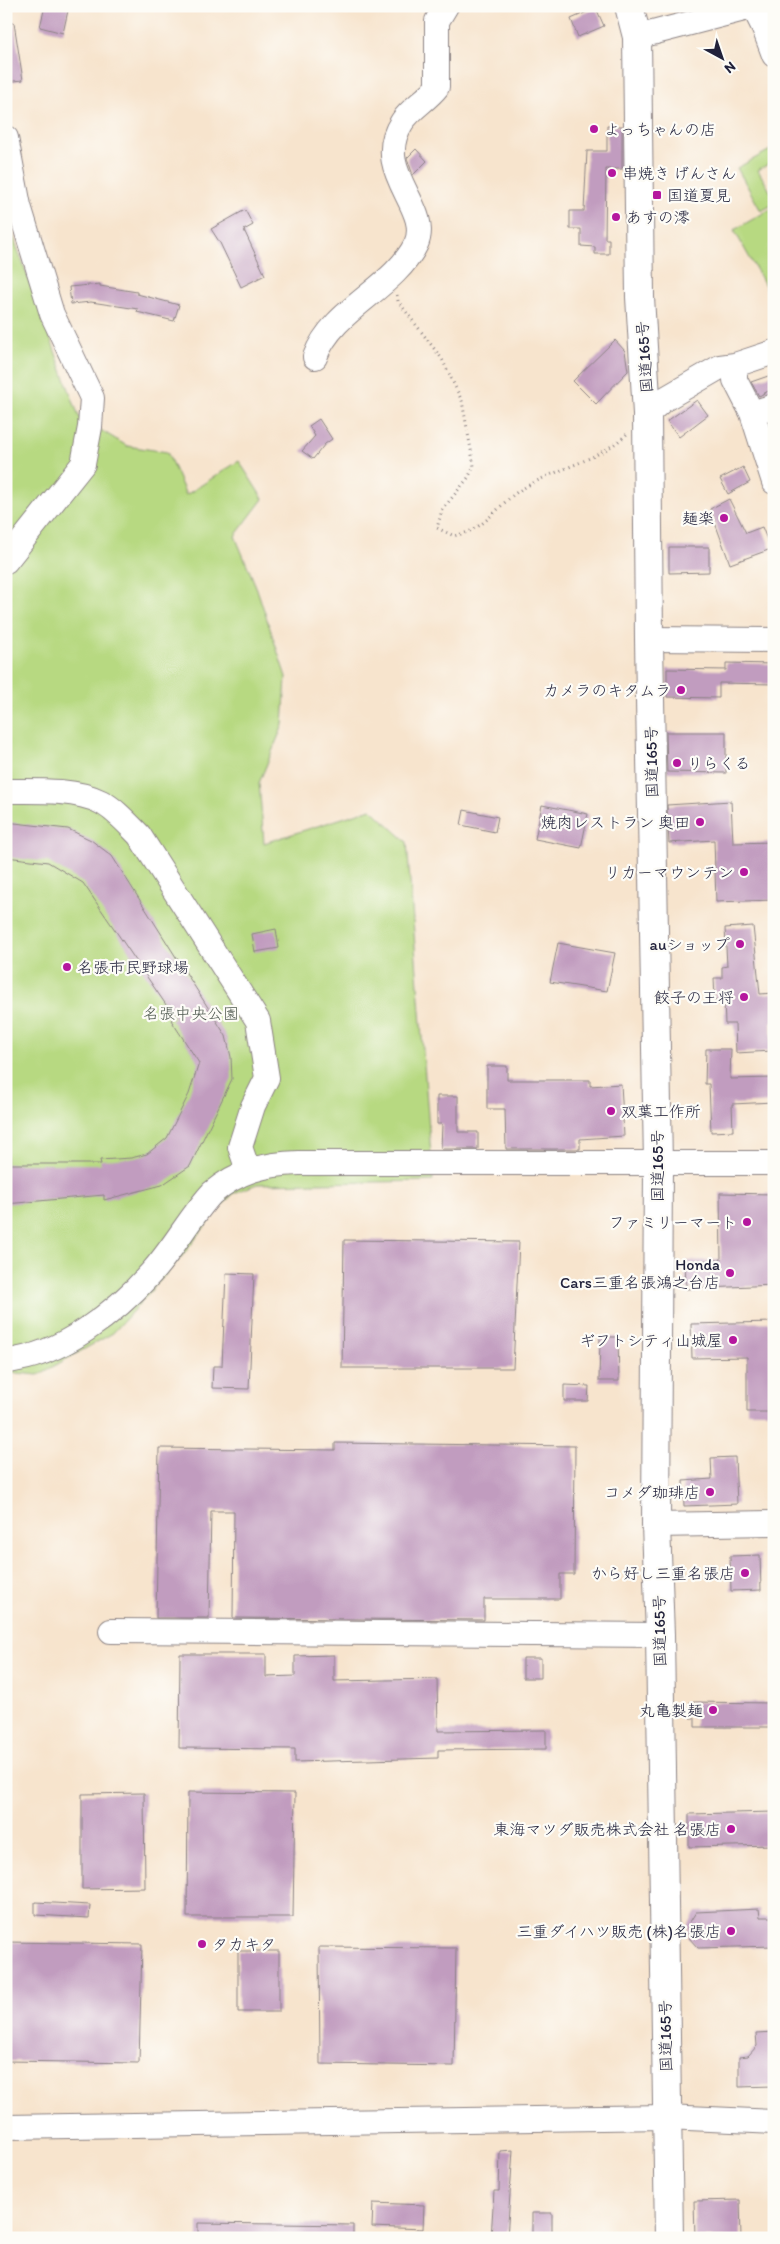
<svg xmlns="http://www.w3.org/2000/svg" width="780" height="2244" font-family="Itim,'Klee One',sans-serif">
<style>
.green{fill:#b7d981;stroke:#6c7e5e}
.building{fill:#c19cbf}
.lines{fill:none;stroke-linecap:round;stroke-linejoin:round}
.minor-casing{stroke:#8c8384;stroke-width:26}
.highway-casing{stroke:#8c8384;stroke-width:30}
.path{stroke:#8c8384;stroke-width:3;stroke-dasharray:1 4;stroke-linecap:butt}
.minor{stroke:#fff;stroke-width:24}
.highway{stroke:#fff;stroke-width:28}
.poi-dot{fill:#b5179e;stroke:#fdfcf7;stroke-width:2}
.labels{text-anchor:middle;stroke-width:4.5;stroke-linejoin:round;paint-order:stroke}
.poi-label{font-size:16px;fill:#22223b;stroke:#fdfcf7;text-anchor:end}
.street-label{font-size:16px;fill:#22223b;stroke:#fdfcf7}
.park-label{font-size:16px;fill:#4f5950;stroke:#fdfcf7}
</style>
<rect width="100%" height="100%" fill="#fdfcf7"/>
<filter id="ink" filterUnits="userSpaceOnUse"><feTurbulence type="fractalNoise" baseFrequency=".02" numOctaves="2"/><feDisplacementMap in="SourceGraphic" scale="10" xChannelSelector="R" yChannelSelector="G"/><feConvolveMatrix kernelMatrix="1 2 1 2 8 2 1 2 1" color-interpolation-filters="sRGB"/></filter>
<filter id="wash" filterUnits="userSpaceOnUse"><feTurbulence type="fractalNoise" baseFrequency=".0096" numOctaves="4" result="noise"/><feDisplacementMap in="SourceGraphic" scale="20" xChannelSelector="R" yChannelSelector="G"/><feGaussianBlur stdDeviation="1.12" result="paint"/><feColorMatrix in="noise" values="0 0 0 0 0 0 0 0 0 0 0 0 0 0 0 0 0 1.4 0 .05"/><feComposite in="paint" operator="in"/></filter>
<g filter="url(#wash)">
<rect width="100%" height="100%" fill="#f7e4cd"/>
<path class="green" d="M774,148v13l-16,9 16,28v6l-13,7 -24,-43z
M774,207v94l-40,-71z
M6,217l73,200 48,29 40,6 19,43 53,-34 24,38 -28,37 22,53 29,88 -3,48 -24,58 5,60 107,-34 36,33 26,339 -176,3 -23,9 -18,19 -33,43 -70,78 -75,42 -32,-3z"/>
<g id="blocks">
<path class="building" d="M45,6h24l-6,27 -23,-6z
M596,8l8,18 -26,11 -7,-18z
M6,23h8l9,57 -17,2z
M607,126h15v43h-16l-1,70h4v15h-14v-7l-14,-1v-17h-11v-18h14l3,-60h20z
M416,149l11,12 -14,14 -6,-17z
M245,210l8,15 -9,5 21,45 -24,12 -21,-44 -9,-14z
M100,284v2l37,6v2l42,11 -5,16 -37,-9 1,-3 -47,-7 -20,2 -2,-17z
M615,340l10,11 3,20 -32,33 -23,-23z
M774,374v14l-15,8 -8,-14z
M697,400l11,15 -29,22 -12,-16z
M319,419l13,20 -7,5 -12,15 -11,-8 13,-15 -6,-10z
M743,467l7,15 -22,12 -8,-15z
M729,499l17,34 16,-6 9,22 -41,15 -20,-55z
M669,547h40v25l-40,1z
M726,663l48,1v20l-55,-1v15l-52,-1v-28l59,1z
M666,732h60v41l-59,-1z
M731,801l2,42 41,-1v58l-58,2 -2,-62 -45,3 -2,-38z
M542,805l46,9 -7,34 -46,-9z
M464,810l34,7 -3,15 -34,-7z
M6,822l62,7 23,11 21,16 114,180 5,21 1,22 -42,87 -28,19 -58,15v-5l-98,9v-40h95l-1,-4 31,-2 16,-4 20,-16 22,-44 10,-31 -28,-43 4,-2 -92,-135 -35,-21 -42,-5z
M753,926l7,68 14,-1v29h-3l1,29 -36,2 -1,-29h-10l-1,-24 -9,1 -1,-23h8v-11l5,-1 -2,-38z
M276,929l3,19 -24,4 -3,-18z
M558,943l57,10 -8,38 -57,-9z
M706,1049h25l-1,30 44,-1v24l-42,2 1,27 -22,1 -2,-48h-4z
M487,1066h20v14h83v6l31,-2 3,52 -44,3v10h-74l-1,-40h-18z
M437,1096h21v36h20v17h-37l1,-25h-5z
M720,1193l54,1v91l-88,4 -1,-28 36,-1z
M344,1240l175,2 -6,126h-171z
M226,1273l28,1 -5,115 -37,-1 1,-22h9z
M774,1322v90h-27v-55l-55,1 -1,-34z
M600,1337h18l1,44h-20z
M564,1385l25,1 -1,15h-24z
M335,1443l240,3 -1,128h-14v25h-76v21l-251,-2 1,-107h-23l-2,107h-53l3,-170 176,2z
M735,1457l2,47 -53,2 -1,-25 29,-2 -1,-21z
M760,1555l1,35 -30,1 -1,-35z
M180,1654h86v23l29,-1v-20l39,-1v26l103,-2 1,52 108,-1v19l-108,1v8l-143,4v-13l-116,-1z
M523,1658h18v20h-18z
M690,1702l84,1v24h-79v-9h-5z
M188,1792l107,1 -2,124h-106z
M144,1793l1,95 -63,1v-95z
M774,1812v33l-85,2v-33z
M35,1902l55,3 -1,13 -54,-3z
M759,1909l1,8h14v29l-76,2 -9,-10 -1,-13 8,-13z
M6,1942l136,2 -3,119 -133,-2z
M319,1947l137,1 -2,118 -134,-2z
M238,1951h41v61h-41z
M774,2032v54l-35,1v-30l9,-1 9,-10 -1,-13z
M513,2150l-6,88h-16l3,-47h5l1,-40z
M740,2200l1,38h-46l-1,-37z
M373,2203l51,2 -1,24 -51,-2z
M532,2213h20v25h-20z
M198,2223l155,2v13h-155z"/>
</g>
</g>
<g filter="url(#ink)">
<use href="#blocks" fill-opacity="0" stroke="#8c8384" stroke-width="1"/>
<g class="lines">
<g class="minor-casing">
<path id="minor" d="M753,6l11,22 10,27
M637,37l119,-31
M6,138l13,68 33,108 40,84 -2,29 -7,37 -77,97
M315,357c18,-49 79,-68 101,-113 17,-37 -46,-73 -14,-122 9,-14 25,-22 35,-35v-66l9,-15
M735,365v15l17,33 22,69
M752,413l22,-7
M647,414l16,-14 57,-33 15,-2 39,-13
M649,639l125,1
M6,791c28,0 70,-2 95,11 14,7 27,22 38,33l119,186 9,57 -14,28 -13,41 8,23
M6,1361c55,-5 110,-49 145,-88 23,-25 38,-55 61,-80 26,-22 52,-29 87,-30h475
M656,1525l118,-2
M111,1631l549,4
M6,2127l660,-10 108,5"/>
</g>
<g class="highway-casing">
<path id="highway" d="M629,6l8,31 3,260 7,117 2,225 9,526 -2,360 4,110 9,603"/>
</g>
<path class="path" d="M397,295l1,6 44,58 20,42 12,65 -6,12 -26,32 -5,18 17,8c6,-2 13,-3 18,-6 17,-9 29,-26 44,-37 35,-24 80,-30 111,-59"/>
<use href="#minor" class="minor"/>
<use href="#highway" class="highway"/>
</g>
</g>
<g class="poi-dot">
<circle cx="594" cy="129" r="5"/>
<circle cx="612" cy="173" r="5"/>
<rect x="652" y="190" width="10" height="10" rx="2.5"/>
<circle cx="616" cy="217" r="5"/>
<circle cx="724" cy="518" r="5"/>
<circle cx="681" cy="690" r="5"/>
<circle cx="677" cy="763" r="5"/>
<circle cx="700" cy="822" r="5"/>
<circle cx="744" cy="872" r="5"/>
<circle cx="740" cy="944" r="5"/>
<circle cx="67" cy="967" r="5"/>
<circle cx="744" cy="997" r="5"/>
<circle cx="611" cy="1111" r="5"/>
<circle cx="747" cy="1222" r="5"/>
<circle cx="730" cy="1273" r="5"/>
<circle cx="733" cy="1340" r="5"/>
<circle cx="710" cy="1492" r="5"/>
<circle cx="745" cy="1573" r="5"/>
<circle cx="713" cy="1710" r="5"/>
<circle cx="731" cy="1829" r="5"/>
<circle cx="731" cy="1931" r="5"/>
<circle cx="202" cy="1944" r="5"/>
</g>
<g class="labels">
<g class="poi-label">
<text x="604" y="135" text-anchor="start">よっちゃんの店</text>
<text x="622" y="179" text-anchor="start">串焼き げんさん</text>
<text x="667" y="201" text-anchor="start">国道夏見</text>
<text x="626" y="223" text-anchor="start">あすの澪</text>
<text x="714" y="524">麺楽</text>
<text x="671" y="696">カメラのキタムラ</text>
<text x="687" y="769" text-anchor="start">りらくる</text>
<text x="690" y="828">焼肉レストラン 奥田</text>
<text x="734" y="878">リカーマウンテン</text>
<text x="730" y="950">auショップ</text>
<text x="77" y="973" text-anchor="start">名張市民野球場</text>
<text x="734" y="1003">餃子の王将</text>
<text x="621" y="1117" text-anchor="start">双葉工作所</text>
<text x="737" y="1228">ファミリーマート</text>
<text x="720" y="1270">Honda<tspan x="720" dy="18">Cars三重名張鴻之台店</tspan></text>
<text x="723" y="1346">ギフトシティ山城屋</text>
<text x="700" y="1498">コメダ珈琲店</text>
<text x="735" y="1579">から好し三重名張店</text>
<text x="703" y="1716">丸亀製麺</text>
<text x="721" y="1835">東海マツダ販売株式会社 名張店</text>
<text x="721" y="1937">三重ダイハツ販売 (株)名張店</text>
<text x="212" y="1950" text-anchor="start">タカキタ</text>
</g>
<g class="street-label">
<text transform="translate(644 357) rotate(-94)" y="6">国道165号</text>
<text transform="translate(651 762) rotate(-91)" y="6">国道165号</text>
<text transform="translate(657 1166) rotate(-90)" y="6">国道165号</text>
<text transform="translate(659 1631) rotate(-91)" y="6">国道165号</text>
<text transform="translate(665 2036) rotate(-91)" y="6">国道165号</text>
</g>
<g class="park-label">
<text x="191" y="1019">名張中央公園</text>
</g>
</g>
<rect width="780" height="2244" fill="none" stroke="#fdfcf7" stroke-width="25"/>
<g transform="translate(722 58) rotate(140)" stroke="#fdfcf7" stroke-width="4" paint-order="stroke">
<path d="M0-4L9 19L0 12L-9 19Z" fill="#22223b"/>
<text y="-8" font-size="14" font-weight="bold" text-anchor="middle" fill="#22223b">N</text>
</g>
</svg>
